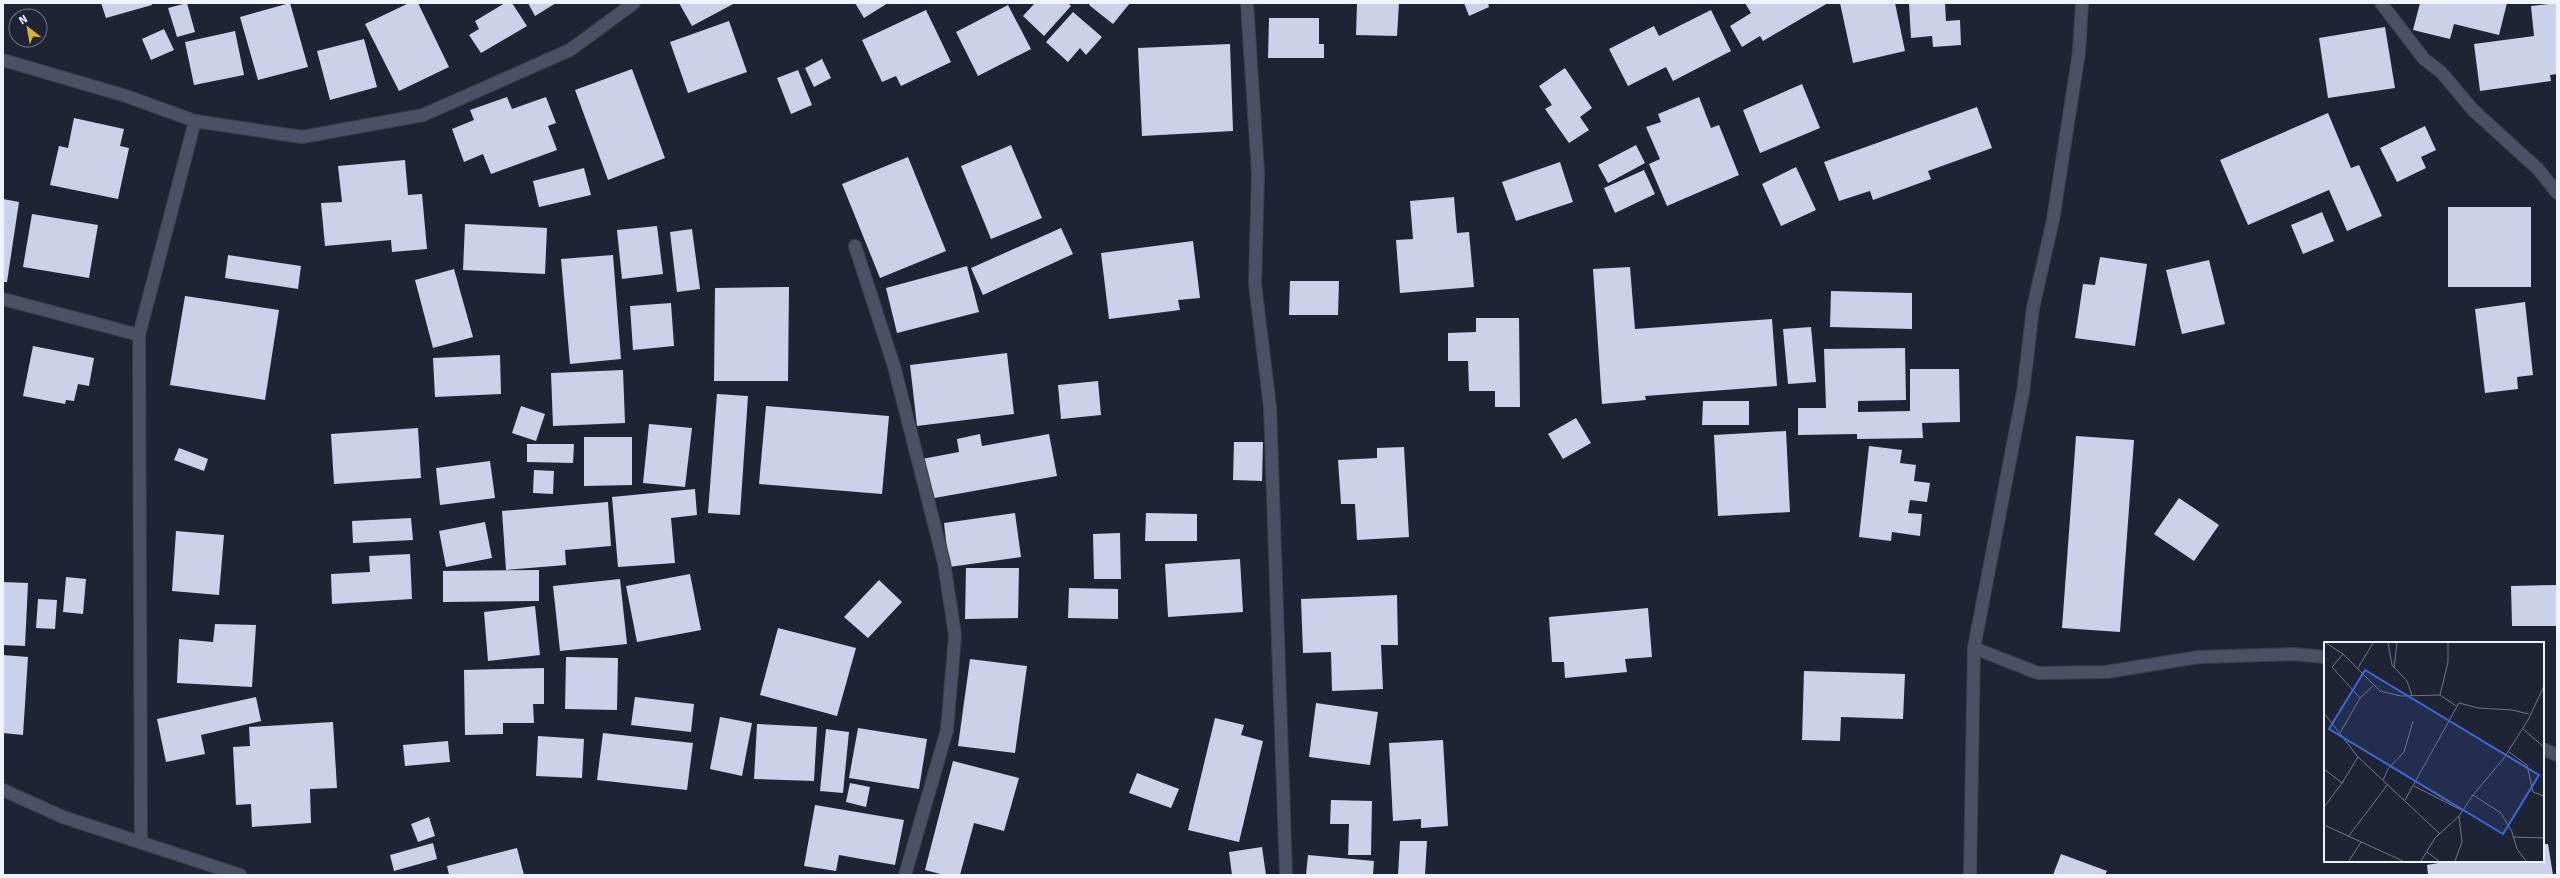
<svg xmlns="http://www.w3.org/2000/svg" width="2560" height="878" font-family="Signika,sans-serif">
<style>
.building{fill:#cad1e8}
.lines{fill:none;stroke-linecap:round;stroke-linejoin:round}
.minor-casing{stroke:#3c404e;stroke-width:14}
.tertiary-casing{stroke:#3c404e;stroke-width:14}
.minor{stroke:#4b5164;stroke-width:12}
.tertiary{stroke:#4b5164;stroke-width:12}
.inset-road{fill:none;stroke:#727786;stroke-width:1}
.view{fill:#3c67de;fill-opacity:0.15;stroke:#3c67de;stroke-width:2}
.inset-edge{fill:none;stroke:#eff3ff;stroke-width:2}
</style>
<rect width="100%" height="100%" fill="#1f2435"/>
<path class="building" d="M101,3h50l1,2 -46,13z
M187,3l8,29 -18,5 -9,-29z
M290,3l18,64 -50,13 -18,-63z
M409,3h9l31,64 -50,24 -34,-67z
M505,3h7l15,23 -46,27 -12,-18 10,-6 -4,-8z
M528,3h28l-21,13z
M679,3h56l-43,23z
M855,3h33l-24,15z
M1035,3h33l3,3 -27,30 -21,-20z
M1091,3h39l-17,21 -24,-19z
M1357,3h42l-2,33 -41,-1z
M1464,3h24l1,4 -20,9z
M1745,3h83l-65,38 -3,-5 -18,11 -12,-21 21,-13z
M1840,3h55l10,48 -52,12z
M1909,3h36l1,18 14,-1 1,25 -28,2 -1,-11 -21,2z
M2420,3h87l-8,32 -45,-11 -4,15 -37,-9z
M2557,3v71l-7,1 1,6 -71,10 -6,-47 60,-8 -3,-30z
M1008,5l23,44 -53,27 -22,-44z
M926,10l25,52 -50,24 -5,-10 -14,6 -20,-42z
M1711,10l20,41 -58,30 -7,-14 -38,19 -19,-37 45,-23 5,10z
M1073,12l29,25 -16,18 -6,-7 -12,14 -22,-20z
M1269,18h50v26h5v14h-56z
M729,21l18,51 -59,21 -18,-51z
M2385,27l10,61 -67,10 -9,-60z
M164,29l10,21 -23,10 -9,-21z
M235,31l9,44 -50,10 -9,-43z
M364,39l13,48 -47,13 -13,-49z
M1230,44l3,87 -91,5 -4,-88z
M822,59l9,19 -17,9 -9,-19z
M1565,68l27,40 -12,9 9,13 -20,13 -24,-34 7,-4 -13,-19z
M632,69l33,89 -57,22 -33,-90z
M798,70l14,35 -21,9 -14,-36z
M1802,84l18,44 -60,25 -17,-43z
M507,97l5,12 34,-12 10,26 -8,3 9,24 -66,24 -8,-20 -19,8 -12,-33 22,-9 -4,-10z
M1699,97l12,31 8,-3 20,50 -72,31 -18,-42 11,-5 -14,-32 15,-5 -3,-8z
M1977,107l15,41 -64,23 3,8 -58,21 -3,-9 -31,10 -15,-39z
M2328,113l23,55 8,-3 23,51 -35,15 -18,-41 -81,35 -28,-65z
M74,118l50,11 -4,17 9,2 -11,51 -68,-14 9,-39 9,2z
M2425,126l11,24 -15,7 5,11 -29,14 -17,-34z
M1011,145l31,73 -51,21 -30,-73z
M1636,145l9,18 -37,20 -10,-18z
M908,157l38,94 -66,27 -38,-94z
M405,160l3,35 14,-1 5,55 -35,3 -1,-12 -66,6 -4,-43 21,-1 -4,-36z
M1560,162l13,40 -57,19 -14,-39z
M1796,167l20,43 -35,16 -19,-42z
M584,168l7,27 -52,12 -6,-26z
M1644,170l11,24 -40,19 -11,-25z
M1454,197l3,36 12,-1 5,55 -74,6 -4,-53 17,-1 -3,-38z
M3,199l16,3 -12,80h-4z
M2448,207h83v80h-83z
M2322,212l12,29 -31,13 -12,-29z
M32,214l66,11 -9,53 -66,-11z
M465,224l82,4 -2,46 -82,-4z
M657,226l6,48 -41,5 -5,-49z
M1061,228l12,26 -90,41 -12,-27z
M692,229l8,60 -23,3 -7,-60z
M1193,241l7,57 -22,2 2,10 -71,9 -8,-66z
M228,255l73,11 -3,23 -73,-11z
M613,255l8,104 -51,5 -9,-105z
M2100,257l47,7 -12,82 -60,-8 8,-54 12,1z
M2209,260l16,64 -43,10 -16,-64z
M967,266l12,46 -82,21 -11,-45z
M1630,267l5,62 137,-10 5,67 -132,10 1,4 -44,4 -9,-135z
M454,269l19,68 -40,11 -18,-68z
M1290,281h49l-1,34h-49z
M789,287l-1,94h-74l1,-93z
M1831,291l81,2v36l-82,-2z
M185,296l94,14 -14,90 -95,-15z
M2525,302l8,73 -16,2 1,12 -33,4 -10,-84z
M671,303l3,43 -41,4 -3,-44z
M1476,318h43l1,89h-25v-16h-26l-1,-30h-20v-28l28,-1z
M1811,327l5,55 -28,2 -5,-55z
M33,346l61,12 -5,28 -11,-2 -4,17 -8,-1 -1,4 -42,-8z
M1905,348l1,52 -48,1v11l52,-1v-42h49l1,53 -38,1 1,15 -66,1v-5l-59,1v-27h28l-2,-59z
M1007,353l7,61 -97,12 -7,-61z
M500,355l1,39 -66,3 -2,-39z
M623,370l2,53 -72,3 -2,-53z
M1098,381l3,34 -40,4 -3,-34z
M717,394l31,2 -8,119 -32,-2z
M1703,401h46v24h-47z
M521,406l24,8 -9,27 -24,-8z
M766,406l123,10 -7,78 -123,-10z
M1576,418l15,25 -28,16 -15,-25z
M649,424l43,4 -7,59 -42,-4z
M418,428l3,50 -87,6 -3,-50z
M1786,431l4,81 -72,4 -4,-81z
M980,434l2,12 67,-12 8,42 -128,23 -7,-40 37,-7 -2,-13z
M2076,436l58,4 -14,192 -58,-4z
M584,437h48v48l-48,1z
M1234,442h29l-1,39 -29,-1z
M527,444h47l-1,19 -46,-1z
M1869,446l33,4 -2,13 16,2 -2,16 16,2 -3,19 -17,-2 -2,13 14,1 -2,22 -28,-4 -1,9 -32,-4z
M1404,447l5,90 -52,3 -2,-36h-14l-3,-44 39,-2v-10z
M179,448l29,11 -4,12 -30,-11z
M490,461l5,37 -55,7 -4,-37z
M534,470l20,1 -1,23 -20,-1z
M695,489l2,26 -26,3 4,45 -57,4 -6,-70z
M2179,498l40,27 -25,36 -40,-27z
M608,502l3,44 -46,4 1,15 -60,5 -4,-59z
M1015,513l6,44 -72,10 -5,-44z
M1146,513l51,1v27h-52z
M411,518l2,22 -60,3 -1,-22z
M485,522l7,36 -46,9 -7,-36z
M176,531l48,4 -5,60 -47,-4z
M1120,533l1,46h-27l-1,-45z
M410,554l2,45 -80,5 -1,-30 39,-2 -1,-16z
M1240,559l3,53 -75,5 -3,-53z
M966,568h53l-1,50 -53,1z
M539,570v31l-96,1v-31z
M690,574l11,56 -64,12 -11,-56z
M66,577l20,2 -3,35 -20,-2z
M620,579l7,65 -67,7 -7,-65z
M879,580l23,22 -34,36 -24,-21z
M3,582l25,1 -3,63 -22,-1z
M2557,585v41h-45l-1,-40z
M1069,588l49,1v30l-50,-1z
M1397,595l1,50h-17l2,44 -51,2 -1,-39 -28,1 -2,-54z
M38,599l19,1 -2,29 -19,-1z
M535,606l5,49 -52,6 -4,-49z
M1648,608l4,49 -27,2 2,13 -62,6 -1,-16h-12l-3,-45z
M215,624l41,1 -4,62 -75,-4 2,-44 34,3z
M778,628l78,20 -19,68 -77,-21z
M3,655l25,2 -5,78 -20,-2z
M566,657l52,1 -1,52 -52,-1z
M970,659l57,7 -12,87 -57,-7z
M544,668v36h-11l1,19h-31v11l-38,1 -1,-65z
M1804,671l101,3 -2,45 -62,-2 -1,24 -38,-1z
M256,697l5,24 -60,14 4,19 -39,8 -9,-43z
M635,697l59,7 -3,28 -60,-7z
M1316,703l62,9 -8,53 -61,-8z
M720,717l32,6 -10,53 -32,-7z
M1215,718l29,7 -3,10 22,6 -24,101 -51,-12z
M333,722l4,66 -27,1 1,34 -59,4 -1,-23 -15,1 -3,-58 17,-1 -1,-19z
M757,724l60,3 -3,54 -60,-2z
M858,728l69,11 -8,50 -70,-11z
M826,729l23,3 -6,61 -23,-2z
M603,733l90,10 -6,47 -90,-10z
M538,736l46,3 -2,39 -46,-2z
M1443,740l5,86 -27,2v-9l-28,2 -4,-78z
M448,741l2,21 -45,4 -2,-21z
M953,761l66,17 -15,53 -30,-8 -14,52h-16l-19,-5z
M1137,773l42,16 -8,19 -42,-15z
M850,783l20,4 -4,20 -20,-5z
M1331,800l41,1 -1,54h-23l1,-31h-19z
M815,805l89,15 -9,45 -56,-10 -3,16 -32,-5z
M429,817l6,19 -17,6 -7,-18z
M1400,841h27l-2,34h-27z
M433,843l4,16 -43,12 -4,-16z
M2543,844h5l5,31h-125l-1,-10 23,-4h93z
M1262,847l4,28h-34l-3,-23z
M517,848l7,27h-75l-2,-9z
M2061,854l46,17 -2,4h-52z
M1308,855l66,6 -1,14h-67z"/>
<g class="lines">
<g class="minor-casing">
<path id="minor" d="M1247,3l11,170 -3,111 15,123 16,468
M2381,3l43,56 17,13 32,38 65,59 19,24
M3,60l123,36 69,25 107,16 121,-22 147,-65 64,-47
M855,246l39,120 50,197 11,72 -8,95 -42,145
M3,299l136,36
M1974,648l64,25 68,-1 93,-15 94,-3 32,3
M2543,749l14,6
M3,790l60,27 177,58
M141,843l-2,-508 56,-214"/>
</g>
<g class="tertiary-casing">
<path id="tertiary" d="M1970,875l4,-227 49,-256 10,-84 20,-88 26,-168 3,-49"/>
</g>
<use href="#minor" class="minor"/>
<use href="#tertiary" class="tertiary"/>
</g>
<g transform="translate(2324 642)">
<rect width="220" height="220" fill="#1f2435"/>
<path class="inset-road" d="M2,1l17,11 37,37 21,5 39,-1 16,11M64,1l4,22 15,16 5,14M19,12l-11,13 28,31M34,26l15,-25M70,26l3,-25M116,53l8,-33v-19M0,71l34,44 82,77M199,87l21,18M16,91l20,-35 13,-12M185,110l18,13 6,27 11,4M0,127l18,14 16,-26M59,138l5,-11 16,-17 9,-31M90,144l49,25M149,153l28,18 11,19 5,17 9,12M81,158l54,-97 19,5 34,2 17,4M0,165l18,-24M0,183l79,36M24,195l40,-53M189,195l31,1M103,210l12,9M25,219l12,-19M97,219l14,-23 24,-22 14,-21 31,-37 24,-38 16,-34M131,219l7,-19 -3,-26"/>
<path class="view" d="M41,28l174,105 -36,59 -174,-105z"/>
<rect width="220" height="220" class="inset-edge"/>
</g>
<rect width="2560" height="878" fill="none" stroke="#eff3ff" stroke-width="8"/>
<g transform="translate(28 28) rotate(329)"><circle r="19" fill="#1f2435" stroke="#727786"/>
<path d="M0-3L7 15L0 10L-7 15Z" fill="#d8b434"/>
<text y="-6" font-size="11" font-weight="bold" text-anchor="middle" fill="#eff3ff">N</text>
</g>
</svg>
